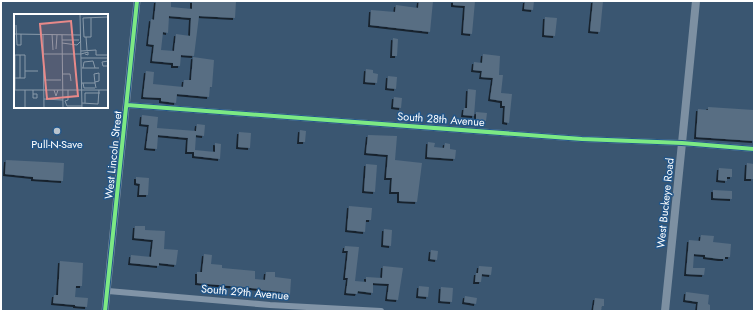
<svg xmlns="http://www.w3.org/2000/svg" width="755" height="312" font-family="Jost,sans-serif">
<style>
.building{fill:#586e83;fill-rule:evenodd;filter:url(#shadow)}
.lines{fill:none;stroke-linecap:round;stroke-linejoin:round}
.minor{stroke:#8194a7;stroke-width:6}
.tertiary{stroke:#8194a7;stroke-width:7}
.secondary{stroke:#7d90a2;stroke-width:8}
.cycleway-casing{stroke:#235688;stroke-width:6}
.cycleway{stroke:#7ce984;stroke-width:4}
.poi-dot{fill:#bac4cd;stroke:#235688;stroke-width:1.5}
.labels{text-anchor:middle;stroke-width:3;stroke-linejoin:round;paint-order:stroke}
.street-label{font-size:11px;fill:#fff;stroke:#235688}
.poi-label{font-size:11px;fill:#fff;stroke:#235688}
.inset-road{fill:none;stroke:#899aaa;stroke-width:1}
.view{fill:#e88989;fill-opacity:0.15;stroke:#e88989;stroke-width:2}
.inset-edge{fill:none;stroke:#fff;stroke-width:2}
</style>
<defs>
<filter id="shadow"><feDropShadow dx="-2" dy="2" stdDeviation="0" flood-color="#0009"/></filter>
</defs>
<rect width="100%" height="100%" fill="#3a5671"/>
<path class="building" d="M156,1h11v1h4v5l21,2v-8h44l-1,17 -36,-2 -5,40 -13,-1 -1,11h-7v-3l-21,-2 2,-16 -6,-1 3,-25 3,1zM169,16l22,2 -1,18 -14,-2 -2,17 -13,-1 2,-18 5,1z
M419,1h14l-3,31 -60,-7 1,-15 24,2 1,-7 22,3z
M453,1h22l-3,33 -9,-1 2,-27 -12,-1z
M525,1h9l-1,9 -9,-1z
M593,1h10l-3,31 -10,-1z
M545,17l12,1 -2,18 -11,-1z
M393,38l5,1 -1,17h-5z
M483,54l17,2 -1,19h4l-2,18 11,1 -3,29 -5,-1 1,-16h-3v-5l-12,-2 3,-21 -12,-1 1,-6 -9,-1 1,-8 8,1z
M193,57l21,3 -2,27h-2l-1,10 -32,-3 -1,9 -15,-2v-3l-18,-1 3,-26 8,1 -1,12 30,3 1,-7h7z
M366,69l7,1v3l5,1 -1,9 -12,-1z
M388,76l9,1 -1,12 -9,-1z
M468,89l8,1 -2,26 -11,-1 1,-7h3z
M394,97l8,1 -1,10 -8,-1z
M708,107l46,3v31l-58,-4 2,-28 10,1z
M476,112l11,1 -1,8 -10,-1z
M142,115l16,2 -1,11 39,3 1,-7 8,1 -1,11 -8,-1 -1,15 20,2v-9l6,1 -1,15 -26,-3v-4h-7l1,-14 -30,-3 -1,14 -11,-1 3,-23 -8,-1z
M300,130l6,1 -1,11h-6z
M239,132l12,1 -1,15 -12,-1z
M368,135l29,1 -2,24 27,3 -5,39 -18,-1v-9h-8l1,-14h-6l2,-23 -22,-2z
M428,142l7,1 -1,4 10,1 1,-5 5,1v5l6,1 -1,9 -28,-2z
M6,160l58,3 -1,18 -30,-2v-2l-28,-3z
M747,163l7,1 -1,15h-7z
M366,164l11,1 -2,27 -11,-1z
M719,168l13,1v8h-5v4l-9,-1z
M136,177l13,1 -1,17h-9l1,-11 -4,-1z
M713,190l19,1v8l-19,-1z
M349,206l23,2 -1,12h-5l-1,12 -18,-2z
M135,226h10v4l20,1 -1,18 14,1 -2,15 -17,-2v3l-29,-3 1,-8 20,2 2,-17 -19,-2z
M384,229l8,1 -1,16 -8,-1z
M701,235l13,1 -1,6 18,2 -1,13h-5v2h-5l-15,-2v-2l-11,-1 -1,14h12l-1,7 -18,-1 3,-34 11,1z
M345,246l14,1 -4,34 11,1v-5l16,1 1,-12 20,2 -5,32 -11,-1 2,-15 -16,-1v10l-15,-2 -1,3 -11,-1 2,-15h-3l3,-27h-4z
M431,250l7,1 -1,9 -7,-1z
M204,254l8,1 -1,9 11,1v3l33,3v8l10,1 1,-8h9v5l16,2 -1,16 -9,-1v-2l-20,-2v-1l-64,-6v-11h5z
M60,261l23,2 -1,23h-6l-1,11 13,1 -1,9 -12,-1v-1l-22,-2 1,-8h4z
M479,266l13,1 -1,8 -9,-1 -1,8h-6l1,-9h2z
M419,286l10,1 -1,10 -10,-1z
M441,287l12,1 -1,14 -12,-1z
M686,292l23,3 -1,9 2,1v6l-13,-1 1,-8 -13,-2z
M465,296l12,2 -1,6 -12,-2z
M595,298l9,1v7h-2l-1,5h-8z"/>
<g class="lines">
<path class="minor" d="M127,105l455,34 100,4 72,6
M108,291l162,14 111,6"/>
<path class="tertiary" d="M105,311l32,-310"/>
<path class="secondary" d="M665,311l17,-168 14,-142"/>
<g class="cycleway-casing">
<path id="cycleway" d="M127,105l455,34 100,4 72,6
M105,311l32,-310"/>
</g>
<use href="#cycleway" class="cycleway"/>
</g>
<circle class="poi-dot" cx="57" cy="131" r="4"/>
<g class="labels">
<g class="street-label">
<text transform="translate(441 119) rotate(4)" y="4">South 28th Avenue</text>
<text transform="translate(113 155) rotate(-84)" y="4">West Lincoln Street</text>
<text transform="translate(665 203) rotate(-84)" y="4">West Buckeye Road</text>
<text transform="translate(245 292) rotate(5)" y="4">South 29th Avenue</text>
</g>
<g class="poi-label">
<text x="57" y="148">Pull-N-Save</text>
</g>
</g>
<g transform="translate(14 14)">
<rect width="94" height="94" fill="#3a5671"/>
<path class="inset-road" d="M66,0l2,94M77,4v19h-7l-1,-19 25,-1M2,11l1,20h4v-11M0,20l66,1M29,20l1,74M38,20l1,16M48,21l1,73M72,23l1,13M48,26h17M48,29l15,2 4,-4M42,35l1,-14M67,37l15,-1v5h12M29,40h38M67,40l7,-2v3l-3,-1M0,41h11v23h-10M1,41v35M6,41v23M67,44h27M94,47l-6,1 1,4h5M68,54h17M69,54l1,-6 9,-1 2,7M11,57h13M48,60h8l1,7M30,66h17M81,68l4,-1v-8l-5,1 1,9M68,69h13l1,5M69,69l1,5h11M0,76h94M11,76v18M40,76l2,6 2,-6M19,80h4v4h-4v-8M30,85l19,1M51,87l2,5h15M51,87l3,-1v-10M68,89l16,1 1,-14M71,89v-10h15"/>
<path class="view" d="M57,7l7,75 -31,3 -7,-75z"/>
<rect width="94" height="94" class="inset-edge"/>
</g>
<rect width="755" height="312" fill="none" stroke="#ffffff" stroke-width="4"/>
</svg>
